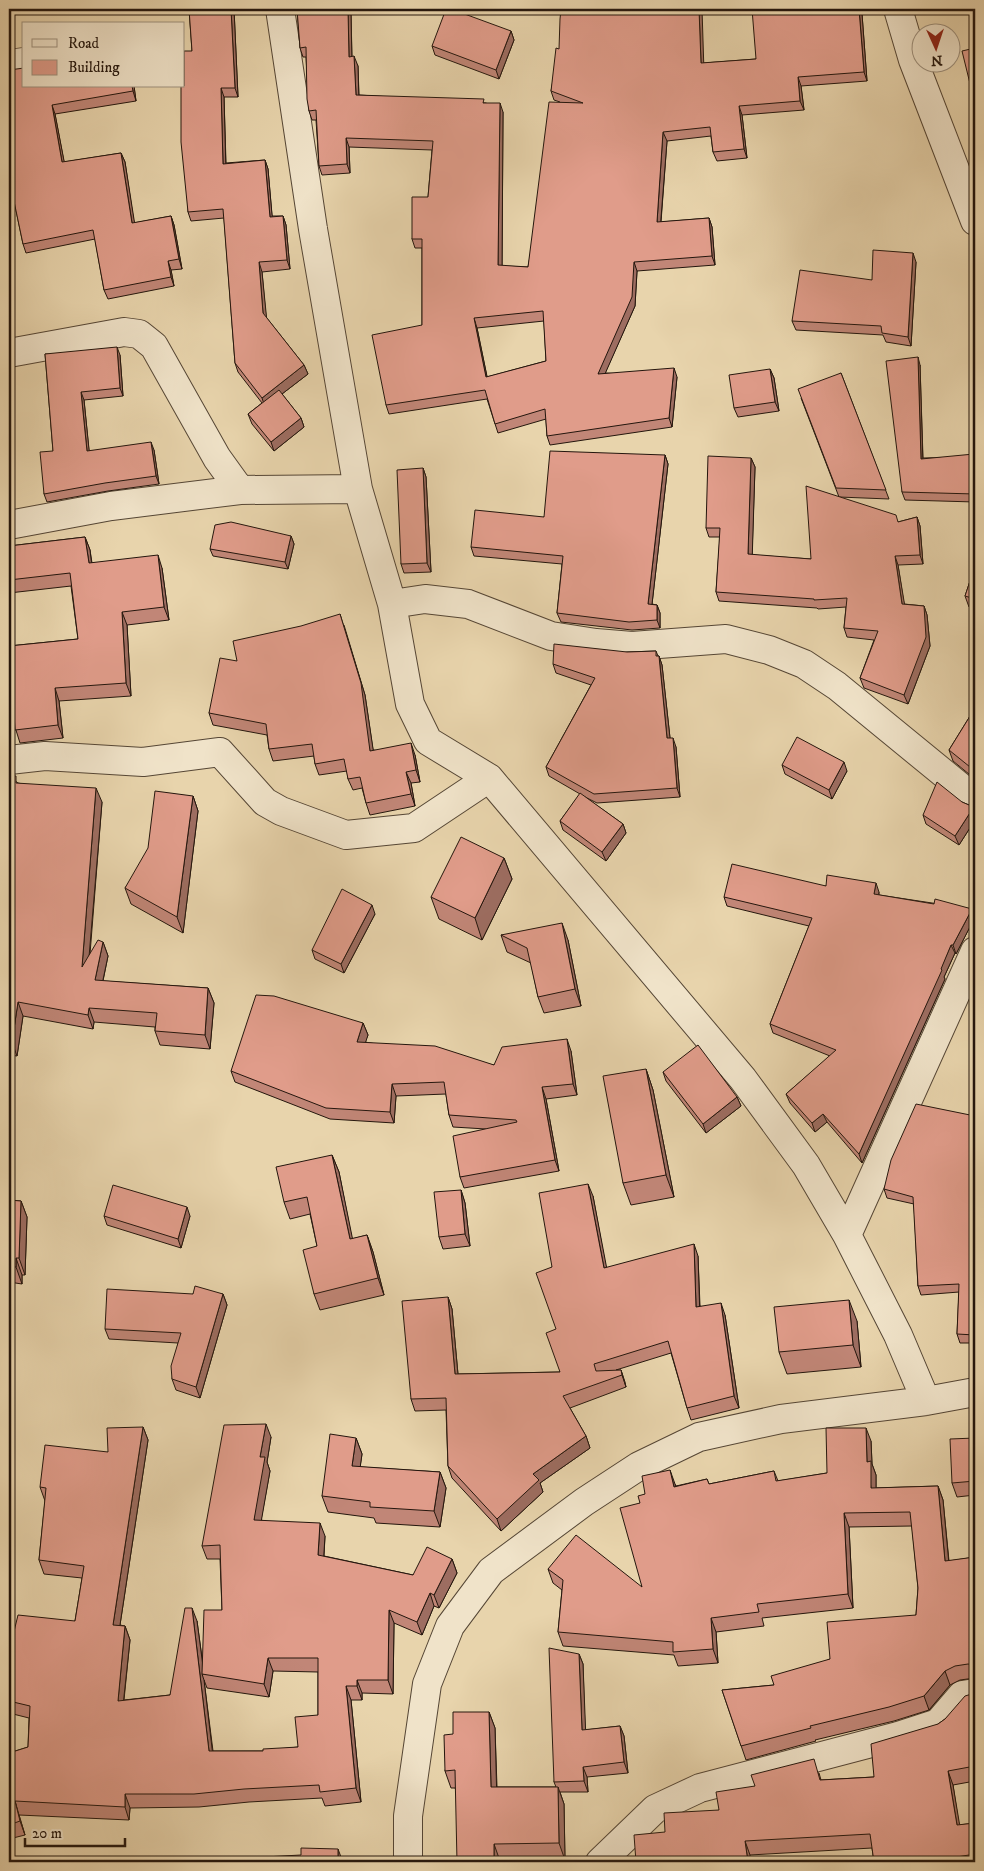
<svg xmlns="http://www.w3.org/2000/svg" width="984" height="1871" font-family="'IM FELL DW Pica',serif">
<style>
.lines{fill:none;stroke-linecap:round;stroke-linejoin:round}
.minor-casing{stroke:#554635;stroke-width:30}
.minor{stroke:#f0e3c9;stroke-width:28}
.wall{fill:#c18677;stroke:#24160d;fill-rule:evenodd}
.shaded-wall{fill:#9d6d61;stroke:#24160d}
.building{fill:#e09c8a;stroke:#24160d;fill-rule:evenodd}
</style>
<rect width="100%" height="100%" fill="#e8d4ac"/>
<filter id="stains"><feTurbulence type="fractalNoise" baseFrequency=".004" numOctaves="4"/><feColorMatrix values="0 0 0 0 .2 0 0 0 0 .09 0 0 0 0 .02 0 0 0 .5 -.17"/></filter>
<radialGradient id="worn" r=".72"><stop offset=".6" stop-color="#630" stop-opacity="0"/><stop offset="1" stop-color="#630" stop-opacity=".3"/></radialGradient>
<g class="lines">
<g class="minor-casing">
<path id="minor" d="M280,9l33,220 45,260 34,115 18,100 18,37 61,37 254,301 63,86 41,70 51,100 28,66
M898,9l15,51 62,161
M9,64l15,-2
M9,353l115,-21 15,2 15,12 63,112 23,32
M9,525l102,-19 129,-16 118,-1
M392,604l33,-5 43,5 83,32 45,7 36,3 94,-7 43,11 35,14 33,22 138,113
M9,760l36,-4 98,6 77,-10 45,50 16,9 65,24 68,-7 75,-50
M847,1235l128,-284
M408,1862v-46l19,-132 23,-58 41,-55 93,-69 55,-36 60,-29 82,-18 145,-18 49,-9
M600,1862l55,-53 45,-21 198,-52 40,-13 24,-28 13,-2"/>
</g>
<use href="#minor" class="minor"/>
</g>
<path class="wall" d="M57,9h37l-35,5z
M189,9h45l4,88h-14l2,66 39,-3 3,9 4,47h11l3,9 4,44 -28,3 4,45 38,48 4,9 -26,20 19,24 3,9 -30,24 -22,-27 -4,-10 14,-11 -24,-31 -3,-9 -11,-145 -33,3 -3,-9 4,-161z
M297,9h64l1,5h-11l1,43 6,9 1,29 127,8 17,9 -1,154 26,1 32,-165 -6,-2 -3,-9 8,-42 145,14 52,-4 27,-48 79,3 5,67 -66,5 3,24 -62,5 5,43 -30,3 -4,-9 -2,-16 -44,5 -6,81 48,-4 3,9 3,38 -78,6 -2,35 -30,67 72,4 -5,50 -122,18 -3,-9 -1,-17 -48,14 -11,-34 -98,15 -3,-9 36,-80v-77h-7l-3,-9 16,-42 4,-47 -83,-3 1,26 -28,2 -3,-9 -3,-46h-4l-3,-9 -3,-54h-3l-3,-9zM544,321l2,40 -59,16 -10,-49z
M914,9h31l-29,5z
M511,31l3,9 -15,39 -64,-24 -3,-9z
M24,86h110l2,15 -81,13 9,48 57,-9 4,9 9,61 37,-7 3,9 8,44 -11,1 3,16 -66,13 -4,-9 -9,-51 -69,14 -3,-9 -10,-48 -4,1v-65z
M916,262l-5,84 -25,-4 -3,-7 -87,-5 -4,-9 80,-41z
M45,354l75,1 3,41 -39,4 5,51 65,-1 5,34 -51,7 -61,11 -3,-8 9,-43z
M920,365l3,93 52,-1v45l-70,-2 -3,-8z
M770,369l4,9 5,33 -41,6 -4,-9z
M841,373l48,126 -50,-2 -38,-99z
M665,455l3,9 -16,140 5,1 3,8v15l-28,2 -71,-8 -4,-9 5,-49 -88,-8 -3,-9 73,-30z
M751,458l4,9 -3,88 59,4 87,-37 19,-5 3,9 3,38 -25,1 6,39 20,2 3,9 3,31 -22,58 -44,-16 -4,-10 14,-38 -27,-3 -3,-9 2,-21 -28,2 -1,-1 -98,-7 -3,-9 4,-55h-11l-3,-9z
M423,468l3,9 5,95 -27,1 -3,-9z
M291,536l3,8 -6,25 -75,-13 -3,-7z
M85,537l5,13 2,13 70,5 7,52 -42,5 4,71 -72,5 4,37 -43,5 -5,-16 -6,1v-82l69,-7 -7,-53 -62,7v-47z
M975,566v43l-6,-2 -4,-11z
M344,625l21,70 8,55 42,5 5,27 -9,1 4,23 -45,9 -4,-12 -4,-15 -9,2 -5,-11 -1,-8 -28,4 -4,-11 -1,-8 -41,5 -4,-12 -2,-14 -54,-10 -4,-12 28,-52z
M656,651l2,5h1l3,9 8,73 6,9 4,50 -83,6 -12,-6 38,27 3,9 -20,28 -43,-31 -3,-9 20,-27 -31,-18 -3,-9 45,-82 -35,-12 -3,-9 74,-12z
M975,708v71l-22,-18 -4,-11z
M782,765l65,6 -15,28 -47,-25z
M9,776l9,7 84,19 -12,152 13,-12 5,14 -5,25 105,7 6,15 -4,46 -50,-4 -5,-14v-4l-61,-5 -1,7 -70,-13 -6,40 -8,-1z
M193,796l5,15 -15,122 -52,-29 -6,-16z
M962,802l7,3h6v15l-16,25 -33,-21 -3,-9z
M504,858l8,21 -30,61 -43,-21 -8,-22z
M826,886l53,6v3l93,14 3,8 -19,37 -1,-1 -11,24 1,2 -83,184 -35,-41 -12,10 -25,-29 -4,-9 44,-38 -57,-23 -3,-9 39,-98 -82,-20 -3,-9z
M375,914l-31,59 -29,-14 -3,-9z
M501,935l67,5 13,66 -37,7 -6,-16 -7,-34 -24,-11z
M975,1013v13l-4,-10z
M363,1023l5,12 -3,7 129,23 77,-14 6,44 -31,4 13,72 -95,17 -4,-11 26,-48 -33,-2 -4,-12 -3,-21 -50,2 -2,27 -64,-4 -95,-37 -4,-11z
M646,1069l7,21 21,107 -43,8 -8,-22z
M663,1072l74,25 4,9 -35,27 -40,-52z
M975,1116v227h-15l-3,-9 2,-42 -38,3 -3,-9 -4,-82 -27,-6 -3,-9z
M332,1155l7,17 13,67 15,-4 6,17 11,43 -64,15 -6,-16 3,-48 -7,-32 -20,5 -6,-17z
M461,1190l4,13 5,43 -27,3 -4,-12z
M593,1196l13,72 92,-12 2,50 25,9 14,93 -48,12 -4,-12 -16,-55 -55,17h5l5,17 -56,21 16,28 4,12 -50,35 3,9 -42,39 -49,-53 -4,-12 -2,-56 -31,1 -4,-12 37,-102 4,12 6,65 102,-2 -8,-105z
M9,1200l12,1 6,16 -2,58h-3v9l-13,-2z
M104,1216h86l-9,32 -74,-23z
M193,1294h30l4,11 -27,93 -24,-8 -4,-11 6,-36 -69,-4 -4,-10z
M857,1321l4,46 -74,7 -8,-22z
M975,1409v86l-18,2 -5,-14 23,-45z
M143,1427l5,13 -28,185 5,1 5,14 -6,60 46,-5 27,-74 6,44 19,-55 -2,-51h-13l-5,-13 69,-109 -4,25 3,9 -9,49 64,16 -1,20 89,19 39,-16 5,14 -18,35 -5,-2 -12,29 -28,-12 -1,71 -31,-1v7h-11l10,102 -36,4 -3,-8 -73,4 -50,5 -69,1 -1,12 -110,-5 6,20 -16,4v-86l19,-6 1,-29 -20,-5v-61l66,-31 7,-43 -38,-4 -5,-14 6,-59 -5,-14 68,-35zM273,1671l45,1v43l-20,32 -35,4h-50l-9,-71 3,8 62,9z
M356,1438l6,16 -2,13 80,5 6,16 -6,39 -64,-4 -2,-5 -46,-6 -6,-16z
M871,1441l1,23 4,11v13l62,-2 5,14 6,61 26,-4v121l-15,2 -10,5 -21,25 -35,11 -79,19 1,1 -70,19 -24,-70 52,-5 56,-26 86,-44 2,-27 -6,-62 -63,1 4,81 -91,10 2,8 -48,6 2,31 -40,3 -4,-11 -111,-9 -5,-14 4,-42 -9,-7 -5,-14 94,18 -2,-84 5,-9 30,-10 1,2 31,-7 2,5 65,-13 4,10 49,-8z
M579,1654l4,10 2,66 35,-4 4,10 4,37 -41,4 1,15h-28l4,12 1,56 -65,1 -45,-73h-4l-6,-17 8,-37 36,-22 6,16 2,59h59l-2,-5z
M975,1693v88l-22,4 6,40 16,-2v39h-101l-2,-14 -122,7 -85,-23 54,-22 36,-24 64,-13 2,7 53,-3 64,-53 7,-5z"/>
<path class="shaded-wall" d="M231,9h3l4,88 -3,-9z
M348,9h1l2,5 1,52 -3,-9z
M699,9h3l2,63 -3,-9z
M859,9h1l2,5 5,67 -3,-9z
M511,31l3,9 -15,39 -3,-9z
M354,56l4,10 1,38 -3,-9z
M798,77l3,9 3,24 -4,-9z
M132,86h2l2,15 -3,-10z
M221,88l3,9 2,76 -3,-9z
M500,103l3,9 -1,162 -4,-9z
M52,105l3,9 11,57 -4,-9z
M739,106l3,9 5,43 -3,-9z
M663,132l4,9 -7,90 -3,-9z
M346,138l3,9 1,26 -3,-9z
M121,153l4,9 11,70 -4,-9z
M265,160l3,9 5,57 -3,-9z
M171,216l3,9 8,44 -3,-10z
M283,216l3,9 4,44 -3,-9z
M709,218l3,9 3,38 -3,-9z
M913,253l3,9 -5,84 -3,-9z
M168,261l3,9 3,16 -3,-9z
M259,262l3,10 5,50 -4,-9z
M634,262l3,9 -2,35 -34,77 -3,-9z
M474,318l3,10 12,58 -3,-9z
M117,347l3,8 3,41 -3,-8z
M918,357l2,8 3,101 -2,-7z
M304,365l4,9 -43,33 -3,-9z
M674,368l3,9 -5,50 -3,-9z
M770,369l4,9 5,33 -4,-9z
M81,392l3,8 6,59 -3,-8z
M301,418l3,9 -30,24 -3,-9z
M151,442l3,8 5,34 -3,-8z
M665,455l3,9 -17,149 -3,-9z
M751,458l4,9 -3,97 -4,-10z
M423,468l3,9 5,95 -4,-9z
M917,517l3,9 3,38 -3,-9z
M291,536l3,8 -6,25 -3,-7z
M85,537l5,13 3,26 -4,-13z
M158,555l4,13 7,52 -5,-13z
M895,556l3,9 8,48 -4,-9z
M657,605l3,8v15l-3,-8z
M924,606l3,9 3,31 -22,58 -4,-9z
M122,612l5,13 4,71 -5,-13z
M340,614l25,81 10,67 -5,-11z
M659,656l3,9 9,82 -4,-9z
M55,688l4,13 4,37 -5,-13z
M673,738l3,9 4,50 -3,-9z
M411,743l4,12 5,27 -4,-12z
M844,762l3,9 -15,28 -3,-9z
M406,772l5,11 4,23 -4,-12z
M96,788l6,14 -15,179 -5,-14z
M193,796l5,15 -15,122 -6,-16z
M975,805v15l-16,25 -4,-9z
M623,824l3,9 -20,28 -4,-9z
M504,858l8,21 -30,61 -7,-22z
M876,883l3,9 -2,11 -3,-9z
M372,905l3,9 -31,59 -3,-9z
M972,909l3,8 -19,37 -3,-9z
M562,923l6,17 13,66 -6,-17z
M103,942l5,14 -8,38 -5,-14z
M951,945l4,8 -11,24 1,2 -83,184 -3,-9z
M208,988l6,15 -4,46 -5,-14z
M18,1002l5,14 -6,40 -5,-14z
M89,1008l5,14 -1,7 -5,-14z
M363,1023l5,12 -6,18 -5,-11z
M567,1039l4,12 6,44 -4,-11z
M646,1069l7,21 21,107 -8,-22z
M392,1084l4,12 -2,27 -4,-11z
M542,1087l4,12 13,72 -4,-11z
M737,1097l4,9 -35,27 -3,-9z
M823,1114l4,8 -12,10 -3,-9z
M332,1155l7,17 17,84 -6,-17z
M588,1184l5,12 16,84 -5,-12z
M461,1190l4,13 5,43 -5,-12z
M21,1201l6,16 -2,58 -6,-17z
M187,1207l3,9 -9,32 -3,-9z
M367,1235l6,17 11,43 -6,-17z
M694,1244l4,12 2,63 -4,-12z
M16,1258l6,17v9l-6,-17z
M223,1294l4,11 -27,93 -4,-11z
M448,1297l4,12 7,77 -4,-12z
M849,1300l8,21 4,46 -8,-22z
M721,1303l4,12 14,93 -5,-12z
M621,1370l4,12 1,5 -4,-12z
M266,1424l5,13 -4,25 3,9 -11,63 -5,-14 6,-63z
M143,1427l5,13 -30,198 -5,-13z
M866,1428l5,13 1,23 4,11v27l-5,-14 -4,-26z
M586,1436l4,12 -50,35 3,9 -42,39 -4,-12 36,-45z
M356,1438l6,16 -4,29 -6,-17z
M670,1470l5,14 4,17 -5,-14z
M440,1472l6,16 -6,39 -6,-16z
M938,1486l5,14 7,75 -5,-14z
M844,1513l5,14 4,81 -5,-14z
M320,1523l5,13 -2,32 -5,-13z
M452,1559l5,14 -18,35 -5,-13z
M430,1593l4,13 -12,29 -5,-13z
M192,1608l5,13 7,53h-2l2,6 10,85 -5,-14z
M389,1610l5,13 -1,71 -5,-14z
M711,1618l5,14 2,31 -5,-14z
M125,1626l5,14 -8,75 -4,-14z
M579,1654l4,10 3,76 -4,-10z
M268,1658l5,13 -4,26 -5,-13z
M945,1671l5,14 -21,25 -5,-14z
M357,1680l5,13v7l-5,-14z
M346,1686l5,14 10,102 -5,-14z
M489,1712l6,16 2,76 -6,-17z
M620,1726l4,10 4,37 -4,-11z
M583,1767l4,10 1,15 -4,-11z
M948,1771l5,14 9,54 -5,-14z
M558,1787l6,17 1,56 -6,-17z
M125,1794l5,14 -1,12 -4,-13z
M15,1801l4,14 6,20 -5,-14z
M745,1841l5,14 1,7h-3z
M494,1844l6,17v1h-6z
M338,1849l3,8v5h-3z"/>
<path class="building" d="M189,9h42l4,79h-14l2,76 42,-4 5,57 13,-1 4,44 -28,2 4,51 41,52 -42,33 -27,-35 -12,-154 -35,3 -7,-70v-56h3v-35h8z
M297,9h51l1,48 5,-1 2,39 128,4 -1,4h17l-2,162 30,2 21,-165 34,1 -32,-12 5,-43 3,1 1,-30 1,-10h138l2,54 55,-4 -4,-50h28v2l32,-2h47l5,63 -66,5 2,24 -61,5 5,43 -31,3 -3,-25 -47,5 -6,90 52,-4 3,38 -78,6 -2,35 -34,77 76,-6 -5,50 -122,18 -2,-27 -50,15 -10,-34 -99,15 -14,-70 50,-10v-86h-10v-42h16l5,-56 -87,-3 1,26 -28,2 -3,-56 -7,1 -2,-12 -1,-52 -6,1zM543,311l3,50 -60,16 -12,-59z
M446,9h5l60,22 -15,39 -64,-24z
M975,48v56l-13,-53z
M24,68v18h108l1,5 -81,14 10,57 59,-9 11,70 39,-7 8,43 -11,2 3,16 -67,13 -11,-60 -70,14 -12,-57 -2,1v-118z
M873,250l40,3 -5,84 -26,-4 -1,-7 -89,-5 8,-51 72,10z
M117,347l3,41 -39,4 6,59 64,-9 5,34 -51,7 -61,11 -4,-42 13,-1 -8,-97z
M918,357l3,102 53,-5 1,12v28l-73,-2 -16,-131z
M770,369l5,33 -41,6 -5,-33z
M841,373l45,117 -50,-2 -38,-99z
M279,390l22,28 -30,24 -23,-28z
M550,451l115,4 -17,149 9,1v15l-28,2 -72,-9 6,-57 -92,-9 4,-37 69,7z
M708,456l43,2 -3,96 63,5 -5,-73 90,29 2,7 19,-5 3,38 -25,1 7,48 22,2 2,31 -22,58 -44,-17 18,-47 -34,-3 3,-30 -33,2v-1l-98,-7 4,-64h-14z
M423,468l4,95 -26,1 -4,-94z
M231,522l60,14 -6,26 -75,-13 5,-24z
M85,537l4,26 69,-8 6,52 -42,5 4,71 -71,5 3,37 -43,5 -1,-16 -5,1v-69l69,-7 -8,-66 -61,7v-34z
M975,566v33l-10,-3z
M340,614l21,69 9,68 41,-8 5,27 -10,2 5,22 -45,9 -6,-26 -12,2 -4,-20 -29,5 -3,-20 -43,5 -3,-25 -57,-11 11,-55 17,3 -4,-20 68,-15z
M554,644l73,8 29,-1v5h3l8,82h6l4,50 -83,6 -48,-27 49,-89 -42,-14z
M975,708v63l-26,-21z
M797,737l47,25 -15,28 -47,-25z
M9,776h7v7l80,5 -14,179 16,-27 5,2 -8,38 113,8 -3,47 -50,-4 2,-18 -68,-5 -1,7 -70,-13 -6,40h-3z
M937,782l25,20 7,3h6l-20,31 -32,-21z
M155,791l38,5 -16,121 -52,-29 23,-40z
M580,793l43,31 -21,28 -42,-31z
M461,837l43,21 -29,60 -44,-21z
M732,864l94,22 1,-11 49,8 -2,11 60,10 1,-5 37,10 -19,36h-2l-10,24 1,1 -83,184 -36,-40 -11,9 -26,-29 50,-44 -66,-26 42,-106 -88,-21z
M342,889l30,16 -31,59 -29,-14z
M562,923l13,66 -37,8 -11,-49 -26,-13z
M256,995l18,1 89,27 -6,19 78,4 59,19 8,-18 65,-8 6,45 -31,3 13,73 -95,17 -7,-41 64,-14 -1,-2 -67,-5 -5,-33 -52,2 -2,28 -64,-4 -95,-37z
M975,1013v8l-4,-5z
M698,1045l39,52 -34,27 -40,-52z
M646,1069l20,106 -43,8 -20,-107z
M916,1104l59,12v219l-18,-1 2,-50 -41,2 -5,-89 -29,-8 7,-29z
M332,1155l18,84 17,-4 11,43 -64,16 -11,-44 14,-4 -10,-49 -23,5 -8,-35z
M588,1184l16,84 90,-24 2,63 25,-4 13,93 -47,12 -19,-67 -74,23 2,7 25,-1 1,5 -59,21 23,40 -53,38 6,6 -42,39 -49,-53 -2,-68 -35,1 -9,-98 46,-4 7,77 105,-2 -14,-39 10,-4 -20,-56 16,-6 -13,-74z
M113,1185l74,22 -9,32 -74,-23z
M461,1190l4,44 -26,3 -5,-45z
M9,1200l12,1 -2,57h-3v9l-7,-1z
M195,1286l28,8 -27,93 -24,-8 -1,-13 10,-33 -76,-4 2,-40 86,5z
M849,1300l4,45 -74,7 -5,-45z
M973,1409h2v72l-23,2 -2,-44 25,-1z
M266,1424l-6,33h5l-11,63 66,3 -2,32 95,20 14,-28 25,12 -18,36 -4,-2 -13,29 -28,-12 -1,70h-31v6h-11l10,102 -36,4 -1,-7 -75,4 -50,5h-69v13l-110,-6 5,20 -11,4v-72l19,-6 2,-41 -21,-5v-49l9,-37 57,6 9,-55 -45,-6 7,-72 -6,-1 5,-42 63,7 -1,-24 36,-1 -30,198 12,1 -7,75 52,-6 15,-87h7l17,143h54v-2l35,-2 -3,-30 23,-2v-57h-50l-4,26 -62,-10 2,-64h18l-2,-65 -18,1 22,-121z
M826,1428h40l1,34 4,-1v27l67,-2 7,75 30,-4v108l-7,-1 -13,2 -10,5 -21,25 -35,11 -79,19 1,2 -70,18 -19,-56 52,-5 -3,-9 59,-17 -3,-37 89,-7 2,-27 -8,-76 -66,1 4,81 -91,10 2,8 -48,6 2,31 -40,3v-10l-115,-10 5,-52 -15,-11 28,-34 66,52 -22,-79 20,-5 -2,-7 7,-2 -3,-18 28,-6 4,17 33,-8 2,5 65,-13 2,10 51,-8z
M330,1434l26,4 -4,28 88,6 -6,39 -64,-4v-5l-48,-6z
M549,1648l30,6 3,76 38,-4 4,36 -41,5 1,14 -30,1z
M975,1693v73l-27,5 9,54 18,-2v31l-49,8h-52l-4,-28 -125,7 3,21h-112l-2,-27 31,-3 -1,-19 55,-3 -3,-18 39,-6 -4,-11 63,-16 6,21 54,-3 -3,-33 67,-20 7,-5 20,-23z
M453,1712h36l2,75h67l1,56 -65,1v18h-37l-2,-92 -10,1 -1,-36 9,-1z
M301,1848l37,1v13h-92v-4l55,-3z"/>
<rect width="984" height="1871" fill="none" stroke="#e8d4ac" stroke-width="30"/>
<rect x="10" y="10" width="964" height="1851" fill="none" stroke="#24160d" stroke-width="2.5"/>
<rect x="15" y="15" width="954" height="1841" fill="none" stroke="#24160d"/>
<rect x="22" y="22" width="162" height="65" fill="#f0e3c9" stroke="#9e917e"/>
<rect x="32" y="39" width="25" height="8" fill="#f0e3c9" stroke="#9e917e"/>
<text x="68" y="48" font-size="15" fill="#24160d">Road</text>
<rect x="32" y="60" width="25" height="15" fill="#e09c8a" stroke="#9e917e"/>
<text x="68" y="72" font-size="15" fill="#24160d">Building</text>
<g transform="translate(936 48) rotate(177)"><circle r="24" fill="#f0e3c9" stroke="#9e917e"/>
<path d="M0-4L9 19L0 12L-9 19Z" fill="#8f2418"/>
<text y="-8" font-size="14" font-weight="bold" text-anchor="middle" fill="#24160d">N</text>
</g>
<path d="M25 1838v8h100v-8" fill="none" stroke="#24160d" stroke-width="2.5"/>
<text x="32" y="1838" font-size="15" fill="#24160d" stroke="#f0e3c9" stroke-width="4" paint-order="stroke">20 m</text>
<rect width="100%" height="100%" filter="url(#stains)"/>
<rect width="100%" height="100%" fill="url(#worn)"/>
</svg>
